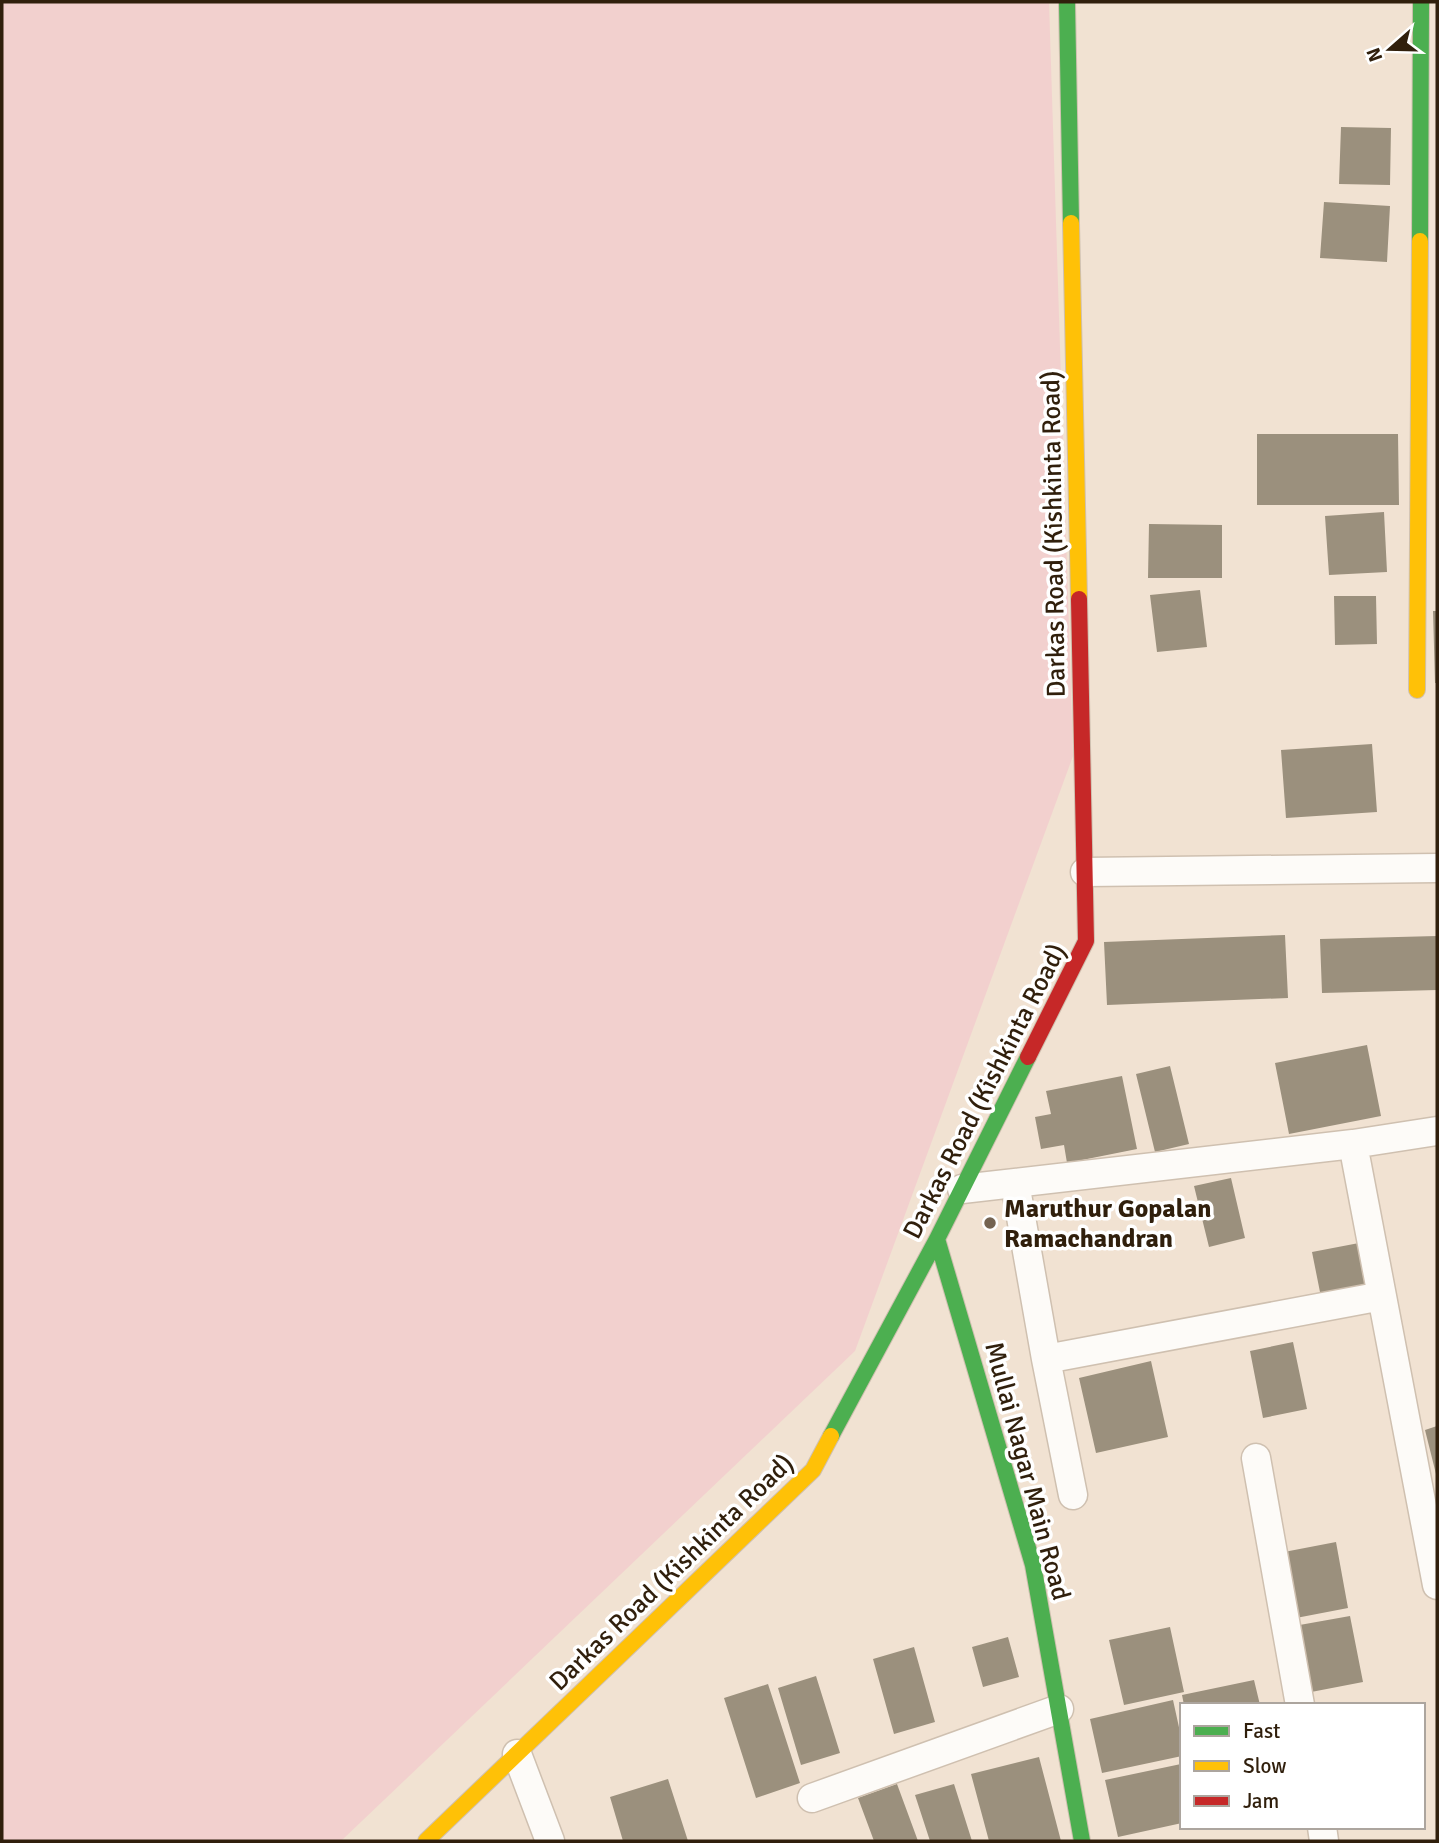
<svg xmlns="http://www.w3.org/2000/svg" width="1439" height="1843" font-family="Signika,sans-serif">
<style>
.green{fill:#f2d0ce}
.building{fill:#9b907d}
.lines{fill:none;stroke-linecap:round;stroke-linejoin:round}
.street-casing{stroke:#cfc0b0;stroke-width:31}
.fast-casing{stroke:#cfc0b0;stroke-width:18}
.slow-casing{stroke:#cfc0b0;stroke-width:18}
.jam-casing{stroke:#cfc0b0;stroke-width:18}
.street{stroke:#fdfbf8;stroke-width:28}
.fast{stroke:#4caf50;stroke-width:16}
.slow{stroke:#ffc107;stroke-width:16}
.jam{stroke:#c62828;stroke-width:16}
.poi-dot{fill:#746351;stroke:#fff;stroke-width:2.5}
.labels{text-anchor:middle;stroke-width:7;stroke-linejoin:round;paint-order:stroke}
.street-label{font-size:26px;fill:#301f0c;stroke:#fff}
.poi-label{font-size:26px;font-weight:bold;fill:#301f0c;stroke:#fff;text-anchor:start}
</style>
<rect width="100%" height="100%" fill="#f1e2d2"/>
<path class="green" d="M2,2h1047l24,754 -218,595 -514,490h-339z"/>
<path class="building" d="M1341,127l50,1 -1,57 -51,-1z
M1324,202l66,4 -3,56 -67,-4z
M1257,434h141l1,71h-142z
M1384,512l3,60 -58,3 -4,-59z
M1149,524l73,1v53h-74z
M1200,590l7,57 -50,5 -7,-57z
M1334,596h42l1,48 -42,1z
M1433,611h4v72h-2z
M1372,744l5,68 -91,6 -5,-68z
M1285,935l3,63 -181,7 -3,-63z
M1437,936v54l-115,3 -2,-54z
M1367,1045l14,71 -92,18 -14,-71z
M1170,1066l19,78 -34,8 -19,-78z
M1122,1076l15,73 -70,14 -3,-18 -23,4 -6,-32 16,-3 -5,-23z
M1231,1178l14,60 -36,9 -15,-61z
M1359,1243l8,45 -46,9 -9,-45z
M1293,1342l14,67 -44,9 -13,-67z
M1151,1361l17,76 -72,16 -17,-75z
M1437,1426v48h-1l-11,-44z
M1336,1542l12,66 -52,10 -12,-66z
M1350,1616l13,66 -57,11 -12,-67z
M1170,1627l14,65 -60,13 -15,-65z
M1008,1637l11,40 -36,10 -11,-40z
M914,1647l21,75 -41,12 -21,-75z
M816,1676l24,77 -39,12 -23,-77z
M1254,1680l6,25h-76l-2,-10z
M768,1684l32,99 -44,15 -32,-100z
M1173,1700l9,41v15l-80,17 -12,-54z
M1039,1757l22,84h-72l-18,-67z
M1181,1764l1,59 -64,14 -13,-57z
M668,1779l20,62h-65l-13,-44z
M897,1784l21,57h-44l-16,-43z
M954,1784l18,57h-42l-15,-46z"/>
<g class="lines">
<g class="street-casing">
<path id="street" d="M1085,872l352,-4
M1437,1131l-84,13 84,441
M1015,1183l31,176 27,136
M962,1189l391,-45
M1046,1359l336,-63
M1256,1458l44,247
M517,1754l33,87
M812,1798l247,-89
M1322,1827l2,14"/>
</g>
<g class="fast-casing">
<path id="fast" d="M1067,2l4,221
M1420,241l1,-239
M937,1239l96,326 49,276
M831,1436l106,-197 91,-182"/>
</g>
<g class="slow-casing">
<path id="slow" d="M1071,223l8,376
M1417,690l3,-449
M426,1841l387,-371 18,-34"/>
</g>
<g class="jam-casing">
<path id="jam" d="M1028,1057l58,-116 -7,-342"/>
</g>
<use href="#street" class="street"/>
<use href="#fast" class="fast"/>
<use href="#slow" class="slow"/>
<use href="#jam" class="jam"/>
</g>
<circle class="poi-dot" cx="990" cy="1223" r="7"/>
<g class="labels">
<g class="street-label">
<text transform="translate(1053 534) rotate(-91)" y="9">Darkas Road (Kishkinta Road)</text>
<text transform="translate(984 1091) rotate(-63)" y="9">Darkas Road (Kishkinta Road)</text>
<text transform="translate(1028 1471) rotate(75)" y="9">Mullai Nagar Main Road</text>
<text transform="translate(671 1572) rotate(-44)" y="9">Darkas Road (Kishkinta Road)</text>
</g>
<g class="poi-label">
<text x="1004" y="1217">Maruthur Gopalan<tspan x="1004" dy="30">Ramachandran</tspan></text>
</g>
</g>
<rect width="1439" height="1843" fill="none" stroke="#301f0c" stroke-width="7"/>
<rect x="1180" y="1703" width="245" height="126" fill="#ffffff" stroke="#aca59e" stroke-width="2"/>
<rect x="1194" y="1726" width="35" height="10" fill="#4caf50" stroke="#aca59e" stroke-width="2"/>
<text x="1243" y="1738" font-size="21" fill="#301f0c">Fast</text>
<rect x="1194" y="1761" width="35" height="10" fill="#ffc107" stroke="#aca59e" stroke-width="2"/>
<text x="1243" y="1773" font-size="21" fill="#301f0c">Slow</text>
<rect x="1194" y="1796" width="35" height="10" fill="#c62828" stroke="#aca59e" stroke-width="2"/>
<text x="1243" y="1808" font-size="21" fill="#301f0c">Jam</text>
<g transform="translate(1390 49) rotate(250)" stroke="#ffffff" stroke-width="5" paint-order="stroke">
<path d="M0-5L12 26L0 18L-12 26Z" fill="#301f0c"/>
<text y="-10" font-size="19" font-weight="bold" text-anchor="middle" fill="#301f0c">N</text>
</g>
</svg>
